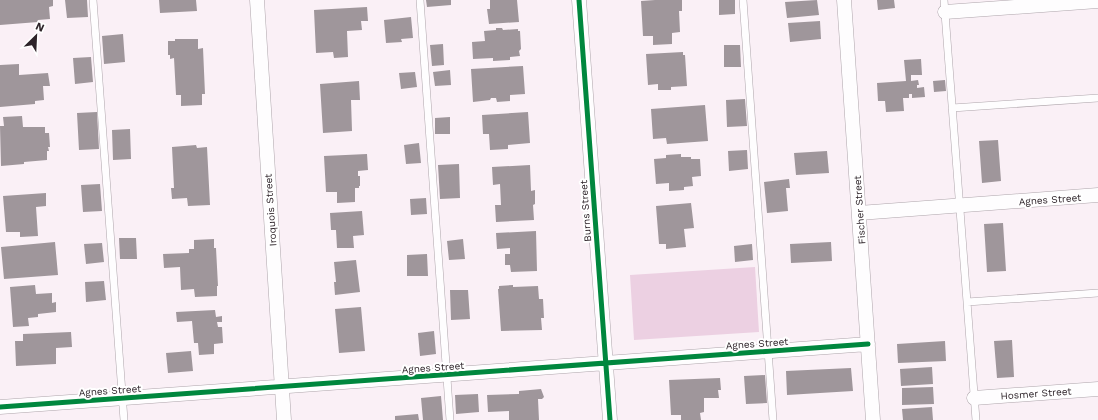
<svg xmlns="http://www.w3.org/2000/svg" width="1098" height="420" font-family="'Work Sans',sans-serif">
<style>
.green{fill:#ecd0e2}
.building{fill:#9f969b}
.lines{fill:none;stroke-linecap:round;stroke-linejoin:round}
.lane-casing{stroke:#aea5ab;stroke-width:8}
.street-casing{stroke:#aea5ab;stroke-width:15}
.lane{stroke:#fefdfe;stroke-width:7}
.street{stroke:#fefdfe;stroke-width:14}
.cycleway-casing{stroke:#fff;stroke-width:8}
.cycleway{stroke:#00873e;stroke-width:5}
.labels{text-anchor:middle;stroke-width:4;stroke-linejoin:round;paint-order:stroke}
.street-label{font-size:10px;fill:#2d2329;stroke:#fff}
</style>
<rect width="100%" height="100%" fill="#faf0f6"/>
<path class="green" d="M755,267l4,65 -125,8 -4,-65z"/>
<path class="building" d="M0,0h53v6l-4,1 1,12 -12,1v2l-38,3z
M65,0h22l1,17 -21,1z
M159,0h37l1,11 -37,2z
M426,0h25v5l-24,2z
M490,0h27l2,22 -30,2 -2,-15h3z
M655,0h27v11h-3l1,21 -8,1v11l-19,1v-9h-10l-2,-35z
M719,0h16v14l-16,1z
M817,0l2,15 -32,3 -2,-16z
M877,0h17l1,8 -17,2z
M367,7l1,14h-7l1,9 -15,1 1,26 -14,1 -1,-6 -17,1 -2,-43z
M411,17l2,21 -12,1 1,3 -16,1 -2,-23z
M820,21l1,18 -31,3 -2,-19z
M496,28h6l1,2 15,-1v2h2l1,18 -2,2 1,5 -10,1v3l-17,1v-3l-20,1 -1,-17 13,-1 -1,-10 12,-1z
M123,34l2,28 -21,2 -2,-28z
M175,39h23v10l5,-1 2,46h-3v11l-21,1v-11h-5l-2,-37 -4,1v-4h-2v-14h7z
M443,44l1,21 -12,1 -2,-21z
M724,45h16l1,22h-17z
M683,52v3h2l2,31 -16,1v3h-13v-6l-10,1 -2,-31z
M91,57l2,25 -18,2 -2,-26z
M921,59l1,16h-11v6l7,-1 1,5h-2v3l7,-1 1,10 -13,1v-4h-3v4h-6l1,13 -18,1 -1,-11h-7l-1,-18 29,-2 -2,-21z
M19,64v11l29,-2 2,13h-7l1,14 -9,1v3l-35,3v-42z
M523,66l2,28 -15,1v6l-13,1 -1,-4h-5l-1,2 -17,2 -2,-33z
M450,70l1,15 -16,1 -2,-14z
M415,72l2,15 -16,2 -2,-16z
M945,80l1,11 -12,1 -1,-11z
M359,81l1,19h-9l1,31 -29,2 -3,-49z
M745,99l2,27 -20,1 -1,-27z
M705,105l3,36 -41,3 -1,-6 -13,1 -2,-30z
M97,112l2,37 -20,1 -2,-37z
M528,112l2,31 -22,2v4l-18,1 -1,-16h-6l-1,-19z
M22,116l1,11h22v6h4l1,14h-2l1,4h-2v9l-23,2v2l-23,2 -1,-40h4l-1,-9z
M450,117v17h-15v-16z
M130,129l1,30 -18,1 -1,-30z
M998,140l3,41 -19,2 -3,-42z
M419,143l2,20 -15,1 -2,-19z
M196,145l1,3 10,-1 3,58 -22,1 -1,-8 -15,1 -1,-11h3l-2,-41z
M747,150l1,19 -19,2 -1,-20z
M827,151l2,22 -33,2 -2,-22z
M367,154l1,16 -10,1v5h2v10h-1v2h-4v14l-18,1v-11h-11l-2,-36z
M681,154v3h10v2h9l1,17 -9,1 1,9 -9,1v3l-15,1v-8l-13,1 -2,-25 12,-1v-3z
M459,164l1,34 -20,1 -2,-34z
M530,165l1,26 4,-1v14l-2,1 1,15 -38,2 -1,-17h6l-1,-21 -7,1 -1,-18z
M789,179l1,9h-4l2,23 -21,2 -3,-31z
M100,184l2,27 -19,1 -2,-27z
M46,193v13l-10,1 2,29 -18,1v-5h-14l-3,-36z
M426,198l1,16 -16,1 -1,-16z
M691,203l3,25 -10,1 2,18 -20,2v-5h-7l-3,-38z
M362,211l2,24 -11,1 1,12h-17l-1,-18h-5l-1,-17z
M1003,223l3,48 -19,1 -3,-48z
M536,231l1,40 -26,1 -1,-7h-5v-11h5v-6l-13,1 -1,-16z
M119,238h17l1,21h-17z
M214,239v9h2l2,38h-1v10l-22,1 -1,-8 -13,1 -1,-23 -16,1 -1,-14 26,-1v-4h5v-9z
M463,239l2,20 -16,1 -2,-19z
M55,242l3,33 -54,4 -3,-32z
M831,242l1,19 -41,2 -1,-19z
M102,243l2,19 -18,2 -2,-20z
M752,244l1,16 -18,2 -1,-16z
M427,254l1,22h-21v-21z
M356,260l4,32 -25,3 -1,-13h2l-2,-20z
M104,281l2,19 -20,2 -1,-20z
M35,285l1,9 16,-1v10l4,-1v10l-18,2v3l-10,1 1,8 -16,1 -3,-40z
M513,285v2l25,-1 1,13h4l1,19h-3l1,12 -41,1 -3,-42h1v-3z
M450,290h18l2,29 -19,1z
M361,307l4,44 -26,2 -4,-44z
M215,310l1,7 6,-1v6h-5l1,5h4l1,16 -9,1v10l-15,1 -1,-12h-4l-2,-22 -15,1 -1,-10z
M434,331l2,23 -16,2 -2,-23z
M71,332l1,15 -16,1v16l-40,2 -1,-25h8v-7z
M1012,340l2,37 -17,1 -3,-37z
M945,341l1,20 -48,2 -1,-19z
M191,351l2,20 -25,2 -2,-20z
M932,367l1,17 -32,2 -1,-17z
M851,368l2,23 -66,4 -1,-24z
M765,375l2,28 -21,1 -2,-28z
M720,378l1,12h-3l1,8h-15v14l-4,1 1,7h-20v-5h-10l-2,-35z
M933,387l1,17 -32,1v-17z
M541,389l3,8 -2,2h-4l1,21h-30v-9l-21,1 -1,-17 32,-1v-3z
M478,394l1,18 -23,2 -1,-19z
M441,396l2,24h-20l-2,-22z
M932,407l1,13h-30l-1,-11z
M418,414l1,6h-24v-4z"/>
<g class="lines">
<g class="lane-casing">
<path id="lane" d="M93,0l31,420
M420,0l30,420
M743,0l30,420
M944,0l32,420
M952,108l146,-10
M967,302l131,-9"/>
</g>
<g class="street-casing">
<path id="street" d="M257,0l27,420
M579,0l31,420
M844,0l29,420
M945,12l153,-11
M859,213l239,-18
M974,398l124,-9
M0,407l868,-63"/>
</g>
<use href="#lane" class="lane"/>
<use href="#street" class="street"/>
<g class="cycleway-casing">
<path id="cycleway" d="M579,0l31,420
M0,407l868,-63"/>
</g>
<use href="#cycleway" class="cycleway"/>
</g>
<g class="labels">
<g class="street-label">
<text transform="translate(1050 199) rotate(-4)" y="4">Agnes Street</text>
<text transform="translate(270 210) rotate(-94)" y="4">Iroquois Street</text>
<text transform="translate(859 210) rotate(-94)" y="4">Fischer Street</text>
<text transform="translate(585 211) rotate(-94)" y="4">Burns Street</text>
<text transform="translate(757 343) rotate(-4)" y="4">Agnes Street</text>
<text transform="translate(433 367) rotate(-4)" y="4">Agnes Street</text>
<text transform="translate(110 390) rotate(-4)" y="4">Agnes Street</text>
<text transform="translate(1036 393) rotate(-4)" y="4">Hosmer Street</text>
</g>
</g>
<g transform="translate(36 36) rotate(24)" stroke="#ffffff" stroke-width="3" paint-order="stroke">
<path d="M0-3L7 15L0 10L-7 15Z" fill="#2d2329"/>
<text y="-6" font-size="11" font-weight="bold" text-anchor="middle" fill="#2d2329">N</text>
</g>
</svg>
